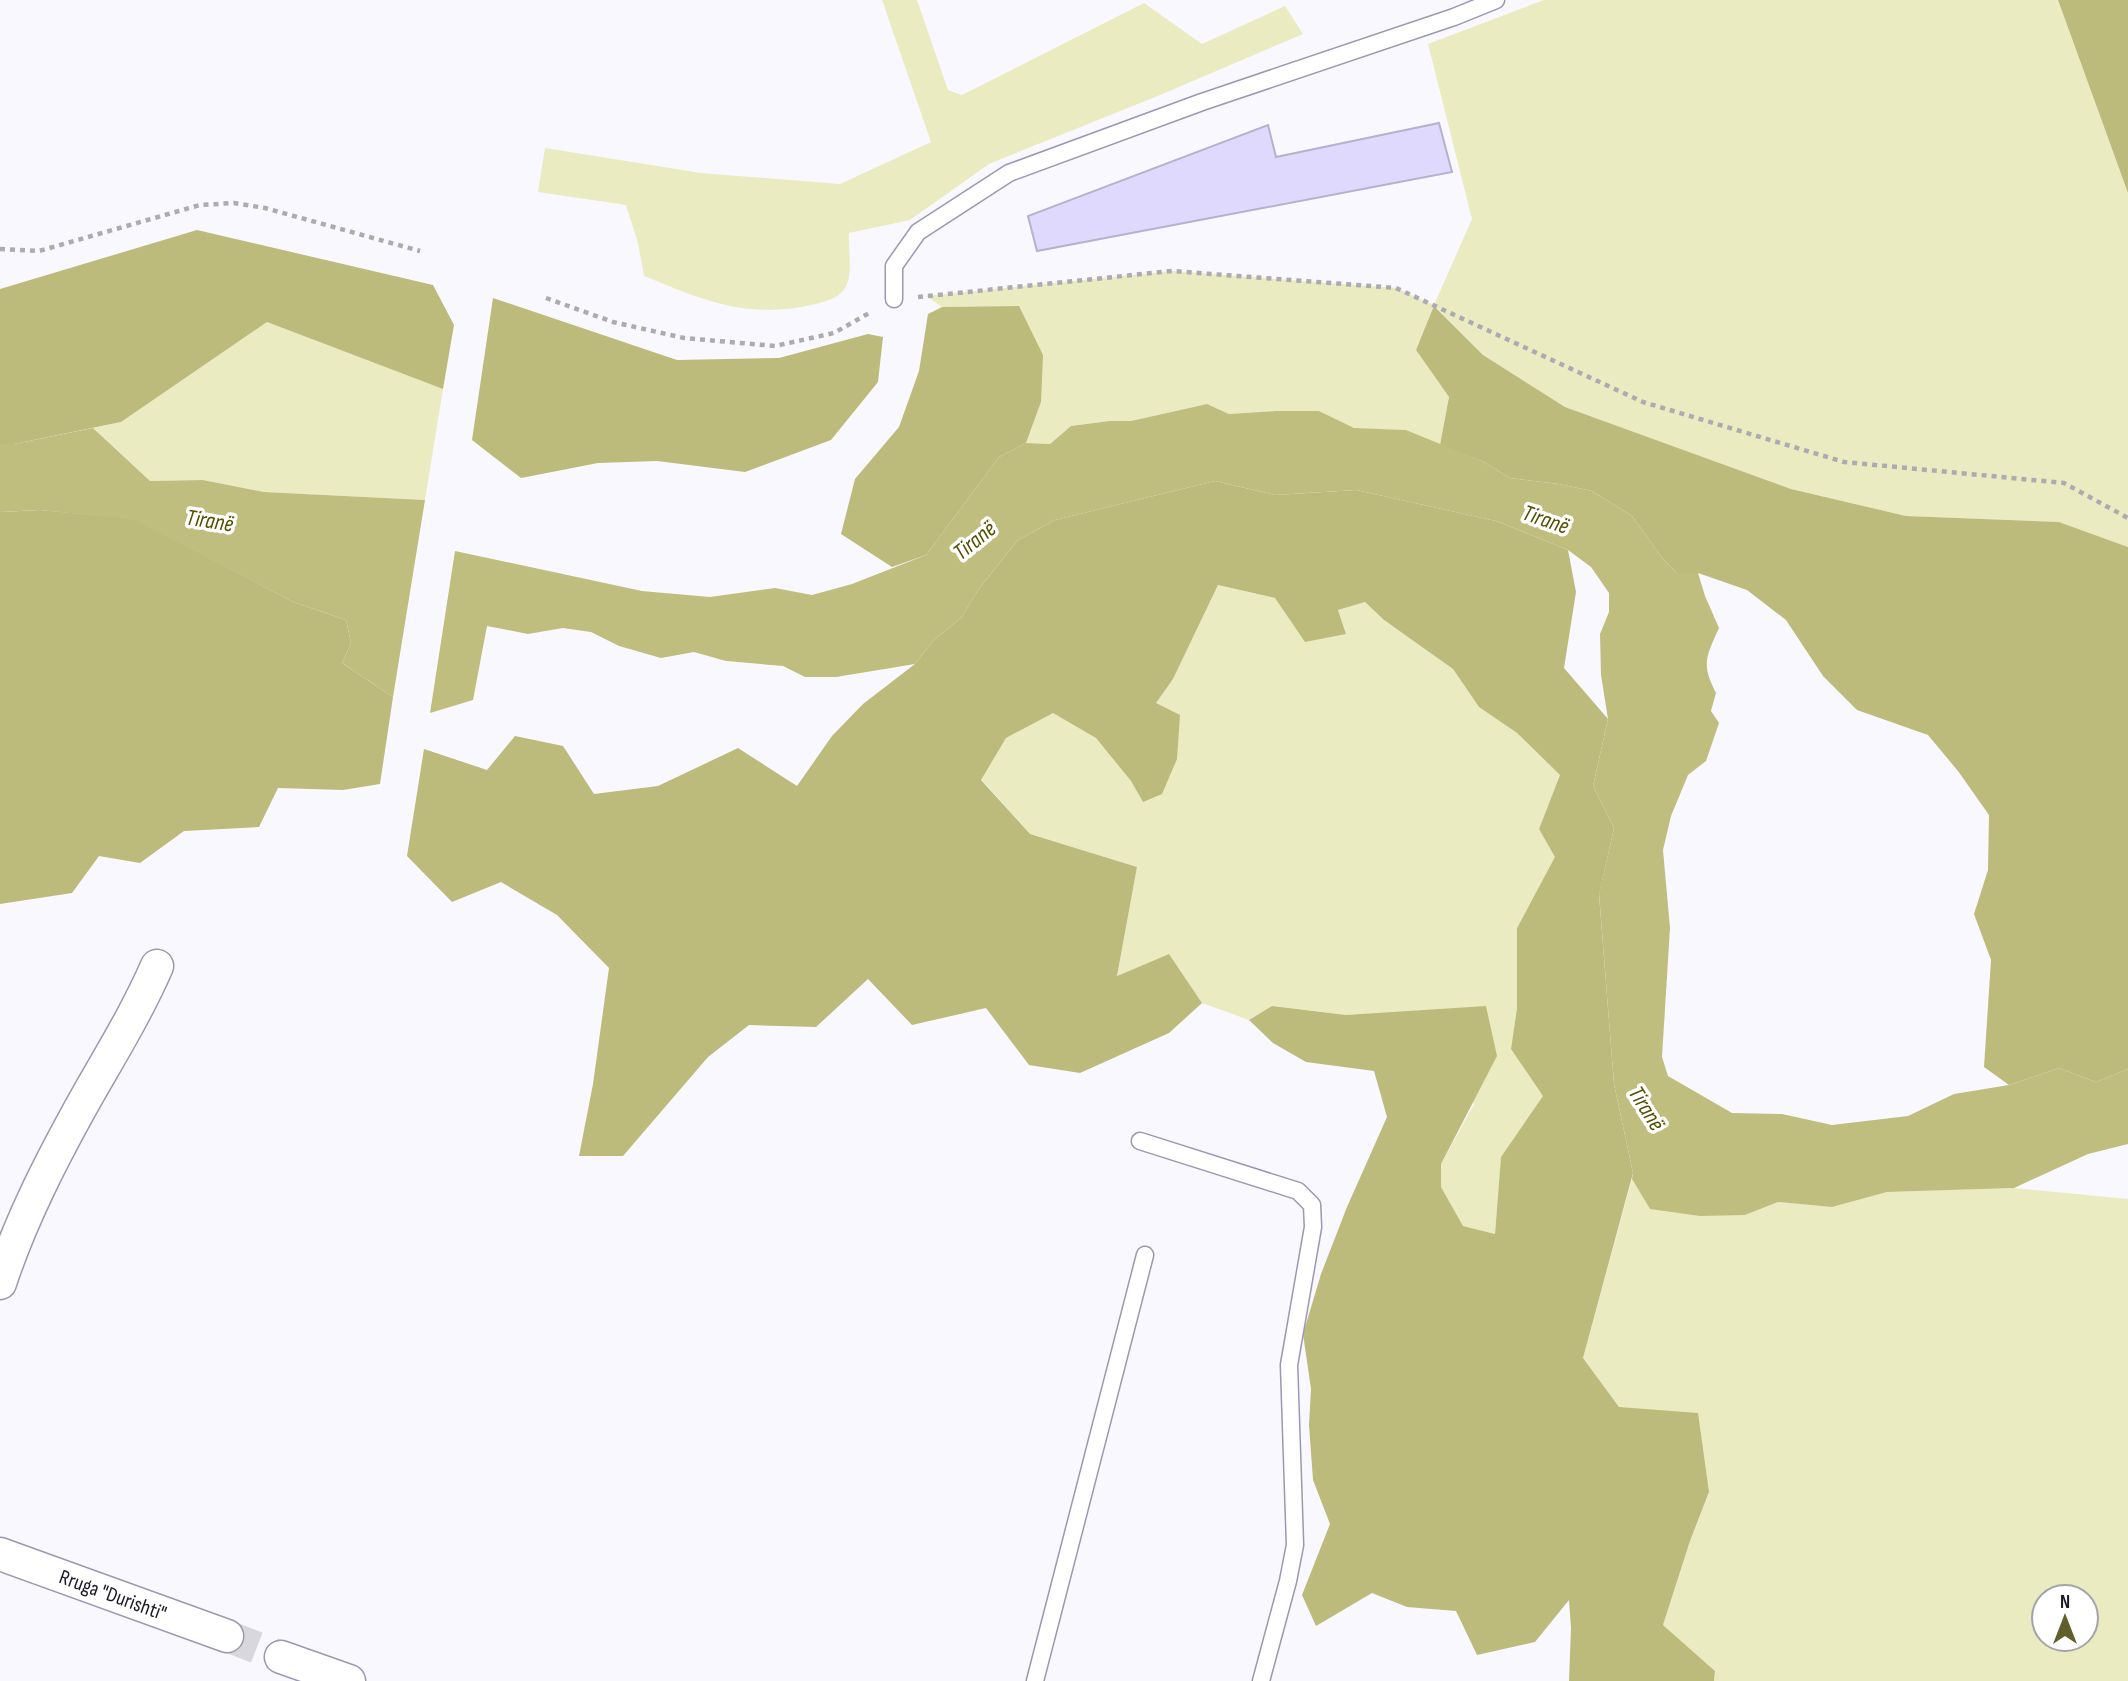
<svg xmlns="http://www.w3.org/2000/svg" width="2128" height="1681" font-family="'Sofia Sans Condensed',sans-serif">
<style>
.green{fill:#ebebc1;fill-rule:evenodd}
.forest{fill:#bcbb7b}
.water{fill:#c0be7e}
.pier{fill:#f9f8fe}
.building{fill:#e0d9fe;stroke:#b6b1cd;stroke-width:2}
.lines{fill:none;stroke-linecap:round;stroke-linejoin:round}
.minor-tunnel{stroke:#d8d7dd;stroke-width:32;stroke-dasharray:32 16;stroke-linecap:butt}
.service-casing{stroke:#9d97b3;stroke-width:19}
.minor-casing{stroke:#9d97b3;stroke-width:35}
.path{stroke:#acabb2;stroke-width:4.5;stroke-dasharray:5 5;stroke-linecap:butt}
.service{stroke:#fff;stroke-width:16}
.minor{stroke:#fff;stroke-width:32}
.labels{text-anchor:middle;stroke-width:7;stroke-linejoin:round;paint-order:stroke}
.street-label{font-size:21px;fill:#1b1923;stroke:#fff}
.water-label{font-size:23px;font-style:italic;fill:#535000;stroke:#fff}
</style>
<rect width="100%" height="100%" fill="#f9f8fe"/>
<path class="green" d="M882,0h35l31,90 14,5 182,-92 58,41 83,-38 18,28 -143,61 -171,69 -79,56 -61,13c-1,13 3,36 -1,48 -4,16 -20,20 -33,23 -66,16 -110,-3 -171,-28l-6,-33 -12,-38 -88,-13 7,-44 156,25 139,11 91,-42z
M1544,0h514l70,193v354l-69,-25 -153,-6 -115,-27 -226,-82 -82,-52 -48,-49 -19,44 33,47 -9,48 -34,-15 -52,-1 -35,-18h-43l-47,3 -22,-10 -76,17h-22l-38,5 -21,18 -24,-1 15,-41 -22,-96 -77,1 -16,-11 246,-25 224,17 38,17 38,-86 -44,-175z
M267,322l176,67 -18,111 -161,-8 -61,-12 -53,1 -57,-53 28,-6z
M1218,585l57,13 71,36 -8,-24 27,-8 19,18 69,49 26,38 38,26 43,42 -21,54 17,28 -39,71v80l-6,41 33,47 -43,62 -6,76 -32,-8 -22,-38v-24l33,-60 -71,-92 -57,3 -74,-9 -23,14 -47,-17 -33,-49 -52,22 20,-109 -107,-33 -49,-55 25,-41 46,-26 44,26 35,43 12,21 12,-98 18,-25z
M1632,1179l19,30 94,6 33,-13 54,5 55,-15 127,-4 114,11v482h-414l1,-10 -52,-46 27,-84 19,-48 -90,-86 -36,-49zM2044,1597h42v42h-42z"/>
<path class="forest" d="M2058,0h70v193z
M197,230l236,55 21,40 -11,64 -176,-67 -146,100 -107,22h-14v-155z
M493,298l184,62 102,-2 89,-24 15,3 -5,45 -47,58 -86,32 -88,-11 -59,2 -77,15 -49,-38z
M1019,306l24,49 -2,47 -15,41 -27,14 -73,98 -34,12 -51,-33 14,-55 44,-52 20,-56 9,-57 14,-7z
M1434,306l49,49 82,52 226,82 115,27 153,6 69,25v522l-32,13 -37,-14 -50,17 -25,-18 7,-107 -17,-46 14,-44 1,-55 -31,-44 -30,-36 -71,-25 -34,-34 -37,-56 -39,-30 -49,-17h-21l-14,-14 -31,-43 -40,-25 -33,-7 -49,-6 -26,-16 -44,-17 9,-48 -33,-47z
M1215,481l60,14 81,-5 140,31 72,29 8,42 -12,76 44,51 -15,67 21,42 -15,67 15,189 19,89 -50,185 36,49 79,6 11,79 -19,49 -27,84 52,46 -1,10h-145l2,-53 -2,-28 -34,42 -58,13 -21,-44 -49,-4 -35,-14 -56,33 -14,-31 28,-71 -17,-44 -4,-55 2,-36 -8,-55 18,-60 26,-67 40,-90 -13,-46 -68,-9 -33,-19 -24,-23 23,-14 74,9 140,-9 11,50 -56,108v23l22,39 32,8 6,-77 42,-61 -32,-47 6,-41v-80l38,-71 -16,-28 21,-54 -43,-42 -38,-26 -26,-38 -69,-49 -19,-18 -27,8 8,24 -41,8 -30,-44 -57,-13 -45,94 -17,24 24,12 -3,44 -15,35 -19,8 -12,-21 -35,-43 -43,-25 -47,25 -25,42 49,54 107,33 -20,109 52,-22 33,49 -33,30 -89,40 -51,-8 -43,-57 -74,17 -44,-46 -52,48 -67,-2 -41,32 -85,99h-44l14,-72 16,-116 -52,-53 -56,-33 -49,20 -45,-46 17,-107 63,21 28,-34 48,10 31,48 64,-8 80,-38 59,38 35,-50 31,-32 52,-40 18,-23 29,-24 16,-27 40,-50 37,-20z
M40,510l95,9 158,83 53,18 5,23 -9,20 51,34 -13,87 -37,6 -65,-2 -19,39 -75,4 -44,32 -41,-7 -27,37 -72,11v-392z"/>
<path class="water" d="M1207,404l22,10 47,-3h43l35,17 52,2 78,32 26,16 49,6 33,7 40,25 31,43 14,14h21l7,23 14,32c-13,29 -18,36 -3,65l-5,18 8,12 -13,38 -18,14 -17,41 -8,34 7,78 -8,129 6,19 64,37 50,1 50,11 76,-9 46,-22 55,-9 50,-17 37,14 32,-13v75l-40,10 -74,34 -127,4 -55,15 -54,-5 -33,13 -45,1 -50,-7 -18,-30 1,-6 -19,-89 -15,-190 15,-66 -21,-42 15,-67 -7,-44 -1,-41 9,-22v-19l-18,-26 -23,-17 -72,-29 -140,-31 -81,5 -60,-14 -160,39 -37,20 -40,50 -16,27 -29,24 -18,23 -79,13h-31l-22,-11 -57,-5 -32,-9 -33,6 -42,-12 -28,-14 -28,-4 -35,6 -41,-8 -14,74 -43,13 25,-162 187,40 68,6 65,-9 37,7 40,-11 74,-29 73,-98 27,-14 24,1 21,-18 38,-5h22z
M93,428l57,53 53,-1 61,12 161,8 -32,197 -51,-34 9,-20 -5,-23 -53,-18 -158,-82 -95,-10 -40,2v-68h14z"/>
<path class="pier" d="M426,497l3,4 -8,50 -24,147 -4,3z
M455,547l-17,111 -9,59 -3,-4 25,-163z"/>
<path class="building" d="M1439,123l13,49 -415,79 -9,-35 240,-91 8,32z"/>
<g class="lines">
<path class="minor-tunnel" d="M227,1636l54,21"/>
<g class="service-casing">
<path id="service" d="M894,299v-33l24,-34 91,-59 193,-71 252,-85 42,-17
M1140,1141l158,50 14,14 1,22 -24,138 6,180 -7,36 -27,100
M1035,1681l110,-426"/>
</g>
<g class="minor-casing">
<path id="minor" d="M0,1283c21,-64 53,-126 86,-185 25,-44 51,-86 71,-132
M0,1554l227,82
M281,1657l68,24"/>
</g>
<path class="path" d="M0,249l39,2 161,-46 34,-2 31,5 155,43
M918,297l254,-26 224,17 247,114 201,60 220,21 64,35
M546,298l67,24 71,16 91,8 59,-13 37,-21"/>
<use href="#service" class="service"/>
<use href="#minor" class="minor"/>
</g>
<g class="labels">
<g class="street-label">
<text transform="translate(113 1595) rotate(20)" y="7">Rruga "Durishti"</text>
</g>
<g class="water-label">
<text transform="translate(1546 519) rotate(19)" y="8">Tiranë</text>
<text transform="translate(210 520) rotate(9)" y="8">Tiranë</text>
<text transform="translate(974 540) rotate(-39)" y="8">Tiranë</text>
<text transform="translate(1647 1108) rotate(58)" y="8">Tiranë</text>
</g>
</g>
<g transform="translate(2065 1618)"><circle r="33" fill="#ffffff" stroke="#a4a3a7" stroke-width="2"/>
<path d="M0-5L12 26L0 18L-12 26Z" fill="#605e2b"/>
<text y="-10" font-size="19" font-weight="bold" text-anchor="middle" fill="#1b1923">N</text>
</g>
</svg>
